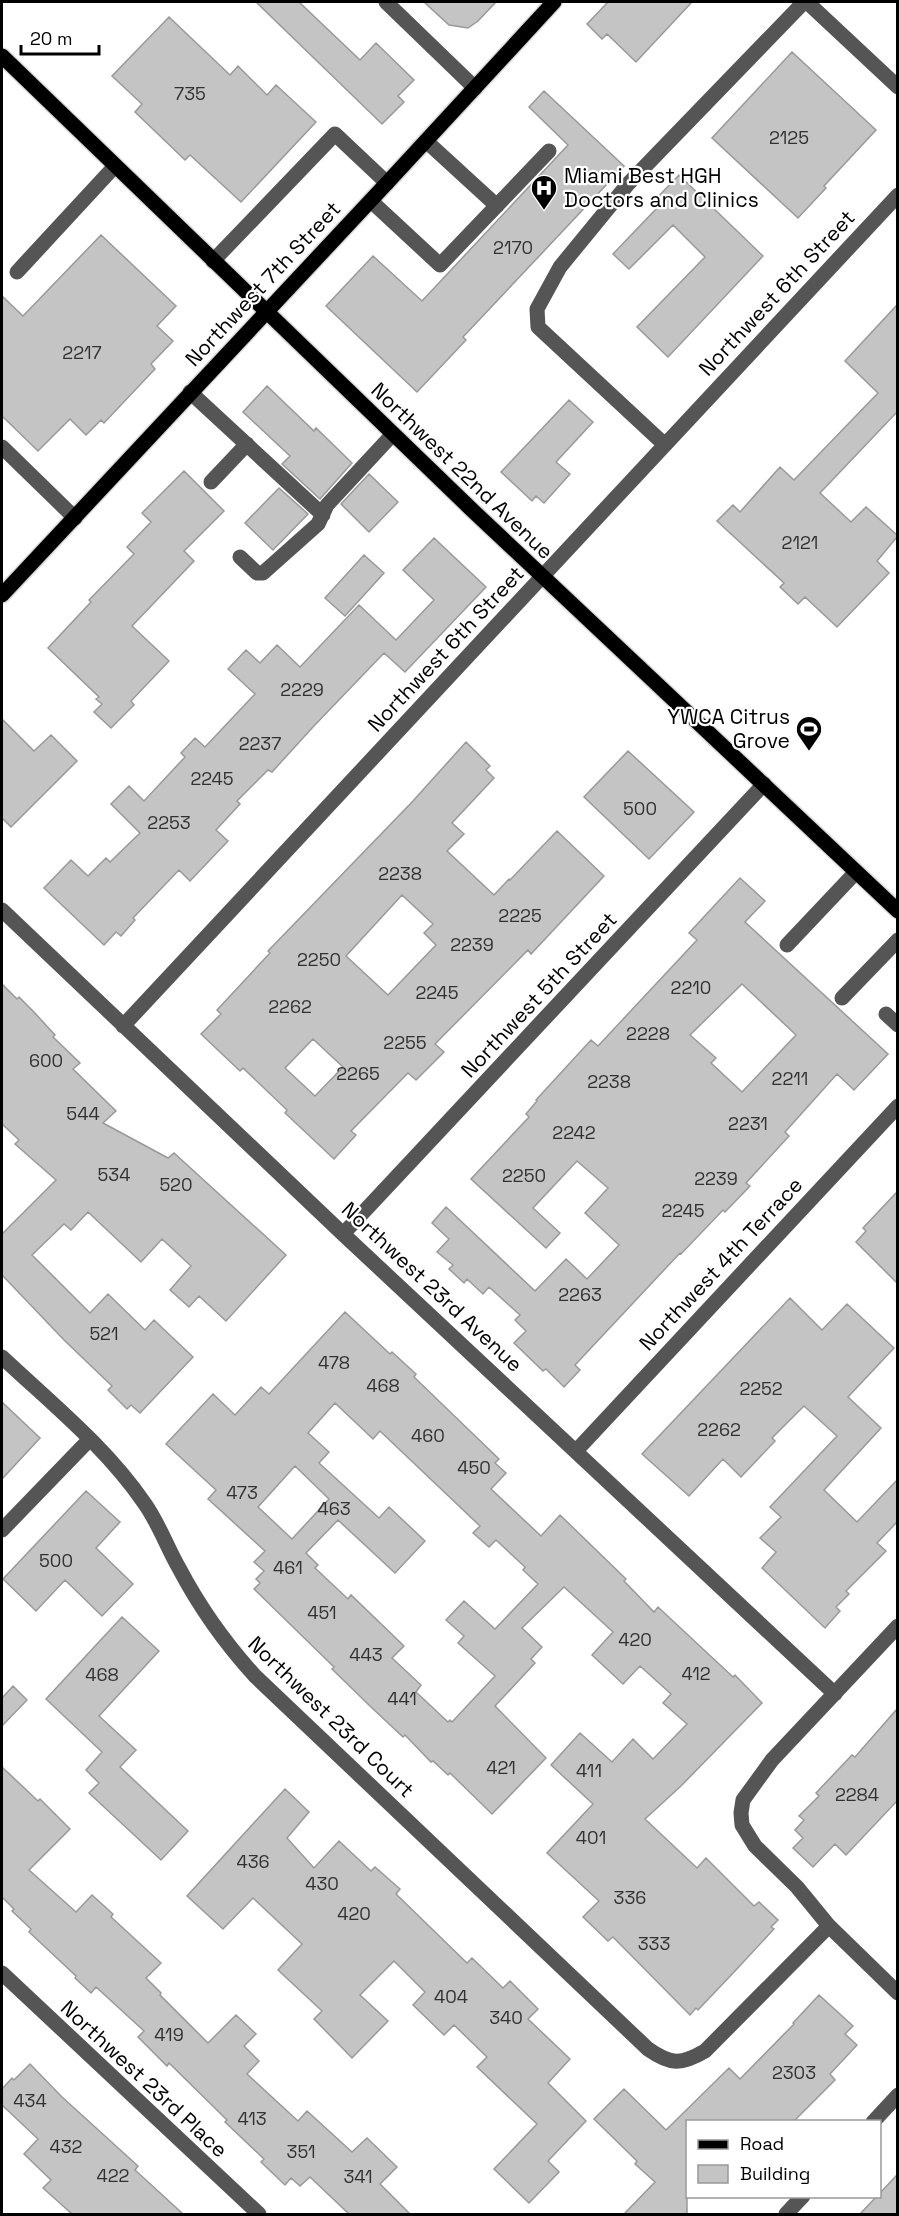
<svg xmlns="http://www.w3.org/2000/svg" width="899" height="2216" font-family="'Space Grotesk',sans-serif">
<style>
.building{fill:#c4c4c4;stroke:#999;stroke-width:1.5;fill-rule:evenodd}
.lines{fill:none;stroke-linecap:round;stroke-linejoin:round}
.major-casing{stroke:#dbdbdb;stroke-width:18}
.minor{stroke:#555;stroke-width:15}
.major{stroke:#000;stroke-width:15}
.labels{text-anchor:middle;stroke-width:4.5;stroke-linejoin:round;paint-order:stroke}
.number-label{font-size:18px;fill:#313131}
.poi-label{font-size:21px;fill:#000;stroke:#fff;text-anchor:start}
.street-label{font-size:21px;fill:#000;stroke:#fff}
</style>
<rect width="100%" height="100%" fill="#fff"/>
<path class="building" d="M256,2h43l61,58 16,-17 38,37 -16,16 6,6 -22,22z
M424,2h72l-18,19 -10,7 -19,-3z
M608,2h84l-56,60 -29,-28 -5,5 -15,-15z
M169,17l61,58 8,-9 29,29 9,-10 40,37 -75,80 -51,-47 -5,5 -50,-48 7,-8 -30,-28z
M792,52l84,78 -52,56 2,2 -28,30 -86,-80z
M544,91l80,75 -161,171 3,3 -49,52 -91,-86 47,-50 49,45 146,-156 -39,-38z
M679,175l84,81 -95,101 -31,-30 68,-70 -32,-32 -44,44 -16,-15 43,-45 -5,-5z
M101,235l75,71 -19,20 16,15 -22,23 4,5 -51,54 -3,-3 -15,15 -16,-16 -32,32 -36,-35v-120l21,20z
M897,305v107l-77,81 31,29 15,-15 31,28v2l-20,24 12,12 -52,54 -32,-30 -7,7 -18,-17 4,-4 -67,-62 16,-16 7,7 40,-45 14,13 84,-87 -33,-32z
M267,386l47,45 2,-3 36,35 -32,36 -38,-35 8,-8 -47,-44z
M569,400l24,22 -37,40 14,12 -26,29 -8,-7 -4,5 -31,-29z
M184,471l40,40 -40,40 10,10 -62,65 37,35 -38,40 3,4 -23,23 -17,-16 8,-8 -6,-5 3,-2 -51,-49 43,-46 -2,-2 45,-46 -7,-7 24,-25 -9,-9z
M369,474l29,28 -29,30 -28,-28z
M279,488l29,26 -35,36 -28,-27z
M434,538l52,49 -81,85 -21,-19 -71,74 -41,45 -4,-2 -31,31 3,3 -24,26 12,11 -38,40 -11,-11 -46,48 2,2 -14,16 -5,-4 -12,13 -60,-57 27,-28 17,16 18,-18 4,4 30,-29 -29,-29 18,-18 15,15 41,-44 -4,-4 14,-15 10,9 50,-53 -27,-25 18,-19 14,13 17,-18 23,22 59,-62 37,35 38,-40 -31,-30z
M364,555l20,18 -39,43 -20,-18z
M2,719l32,32 17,-16 26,26 -66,66 -9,-9z
M466,742l24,24 -4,4 8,8 -42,45 12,11 -17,17 47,44 15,-16 1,1 47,-49 47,45 -73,78 -3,-4 -93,94 9,8 -28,28 -8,-7 -57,58 5,4 -22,24 -49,-46 2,-3 -44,-42 -3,3 -39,-37 20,-20 -4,-4 53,-57 -2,-2 145,-150zM402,895l31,29 -9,9 12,12 -48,50 -42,-39zM313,1039l30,28 -28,29 -30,-28z
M628,751l66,61 -45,47 -65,-62z
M740,878l25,23 -20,21 143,132 -34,36 -17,-16 -52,58 4,4 -43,47 4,3 -25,26 -2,-2 -42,44 -1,-1 -105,112 5,5 -16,17 -18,-18 -3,2 -29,-28 12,-12 -11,-11 5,-5 -31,-28 -6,7 -16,-15 -3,4 -15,-14 4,-4 -16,-13 12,-13 -17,-16 14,-16 89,84 31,-32 21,20 32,-34 -34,-32 23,-25 -31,-27 -44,47 27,25 -14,15 -75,-69 58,-62 -3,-3 11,-13 -1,-1 55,-60 7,6 99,-106 -8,-7zM742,984l54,51 -54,57 -31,-29 5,-5 -26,-23z
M2,984l15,15 2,-2 14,14 22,24 -2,2 27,26 -7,6 43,42 -13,12 65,35 6,-5 112,102 -60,66 -27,-25 -10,11 -19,-17 21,-24 -29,-27 -21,23 -53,-50 -17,18 -7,-6 -32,31 58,58 18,-19 37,36 9,-10 39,37 -53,56 -9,-8 -4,4 -19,-19 4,-4 -48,-46 -62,-65v-41l54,-54 -41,-36 4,-4 -17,-16z
M897,1192v91l-41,-41 10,-11 -3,-3z
M790,1298l32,32 25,-26 47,44 -46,49 33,31 -57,62 33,32 40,-42v42l-20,21 9,8 -40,40 3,3 -13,13 4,4 -15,17 -63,-60 14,-16 -16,-14 21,-21 -11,-10 67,-71 -33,-30 -32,32 3,3 -34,36 -18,-18 -34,37 -47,-42z
M345,1312l45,42 2,-2 24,22 -2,3 85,82 -4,4 11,10 -15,16 50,47 19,-21 66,64 -2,2 30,31 4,-5 75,70 2,-2 27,28 -81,83 -36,33 52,49 9,-10 48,48 5,-4 19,18 -7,7 3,2 -39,42 -37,39 -2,-2 -6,7 -77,-78 -5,4 -25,-24 16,-16 -52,-48 46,-49 -42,-39 29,-32 32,29 21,-23 20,20 34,-35 -24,-21 8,-9 -31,-28 -17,18 -31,-29 21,-23 -49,-45 -42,41 20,19 -11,12 4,4 -40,43 51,52 -54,56 -42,-41 -2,2 -15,-14 -2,1 -26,-27 -2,2 -31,-29 -40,-39 2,-2 -80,-78 6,-6 -4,-4 8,-8 -10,-9 11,-11 -57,-52 8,-9 -50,-46 47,-50 22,21 26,-28 8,7zM335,1403l38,36 7,-8 100,95 -7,7 16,14 7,-7 29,27 -2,3 15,14 -43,45 -31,-28 -18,19 18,16 -6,7 37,33 -43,46 -2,-2 -2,2 -32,-30 5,-7 -29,-27 12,-12 -53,-51 -3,4 -33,-31 3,-3 -12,-12 32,-33 57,53 30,-32 -36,-34 -10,11 -60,-55 10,-11 -21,-19zM295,1466l34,33 -37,40 -34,-32z
M2,1402l38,36 -38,41z
M86,1491l34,31 -24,26 37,36 -31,32 -37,-36 -29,31 -33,-32z
M122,1617l37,34 -60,65 37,34 -16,17 68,64 -27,29 -72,-67 10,-10 -13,-13 16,-18 -56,-53z
M13,1686l14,14 -25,26v-28z
M897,1709v92l-51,54 -11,-11 -22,23 -20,-19 10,-10 -8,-8 9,-10 -5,-4 20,-20 -3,-3 36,-38 3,2z
M2,1767l36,34 2,-2 30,30 -41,41 47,42 16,-17 21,19 -2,3 50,46 -15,15 15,15 -1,2 48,48 28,-28 20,19 -12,12 15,15 -12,13 51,47 9,-10 45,41 15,-14 30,29 -17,17 30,30h-61l-39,-37 -10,9 -9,-8 -6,7 -24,-23 3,-3 -39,-37 2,-2 -58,-57 -2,3 -29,-29 6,-6 -48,-44 -5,6 -16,-15 1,-2 -47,-44 2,-3 -19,-18 2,-2 -12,-12z
M285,1789l24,23 -22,26 27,30 25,-27 32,30 4,-4 25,22 -4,5 71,69 5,-5 31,30 7,-7 28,28 -10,10 42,40 -22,24 38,38 -38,40 11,11 -30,31 -35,-34 43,-45 -60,-57 10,-10 -33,-32 -10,10 -31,-30 12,-13 -31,-31 -34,34 28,26 -36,37 -38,-39 8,-8 -44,-41 24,-26 -49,-46 -30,31 -36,-33z
M819,1995l34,31 -8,8 12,11 -27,29 5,6 -41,41h-107v93h-63l31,-32 -20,-18 2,-3 -43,-42 30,-30 42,41 63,-62 11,11 54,-55 -1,-1z
M30,2064l32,33 76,69 -3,4 48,44h-111l-29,-26 8,-8 -27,-26 14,-15 -36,-34v-16l10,-11 2,2z
M897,2175v39h-37l17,-18h2v-2z"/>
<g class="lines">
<g class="major-casing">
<path id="major" d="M2,56l468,452 428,403
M2,595l385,-412 167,-181"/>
</g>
<path class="minor" d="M386,2l89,86
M807,2l91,85
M426,141l71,65
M371,201l69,64 109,-114
M213,261l122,-127 52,49
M17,272l98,-106
M190,392l133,123
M665,445l-127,-118 -1,-18 23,-42 68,-83 176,-182
M2,447l73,71
M211,482l36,-38
M240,557l17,16h6l55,-49 9,-19 66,-71
M2,910l341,324 492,460
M787,945l69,-73
M842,998l56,-58
M886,1014l12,11
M123,1026l775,-831
M343,1234l421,-450
M2,1357c49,46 104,90 143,147 14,20 22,43 34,64 21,40 46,75 76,108l393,373c23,16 33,16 57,2l124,-125
M576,1451l322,-345
M2,1530l88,-91
M898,1626l-126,134 -29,40 -2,13 1,12 13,21 42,41 32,39 69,67
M2,1973l257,241
M873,2122l25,-27
M786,2214l17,-18"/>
<use href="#major" class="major"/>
</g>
<defs>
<g id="hospital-pin" transform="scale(1.35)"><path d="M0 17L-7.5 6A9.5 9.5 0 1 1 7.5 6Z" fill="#000" stroke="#fff"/><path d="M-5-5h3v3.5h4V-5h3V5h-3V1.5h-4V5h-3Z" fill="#fff"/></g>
<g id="stadium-pin" transform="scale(1.35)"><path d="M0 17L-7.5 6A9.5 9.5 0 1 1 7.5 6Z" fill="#000" stroke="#fff"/><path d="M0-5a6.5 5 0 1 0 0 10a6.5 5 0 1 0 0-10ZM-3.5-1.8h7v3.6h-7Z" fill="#fff"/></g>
</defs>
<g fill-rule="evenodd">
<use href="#hospital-pin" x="544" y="188"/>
<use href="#stadium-pin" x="809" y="729"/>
</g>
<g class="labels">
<g class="number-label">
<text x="190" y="100">735</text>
<text x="789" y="144">2125</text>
<text x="513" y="254">2170</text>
<text x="82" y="359">2217</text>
<text x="800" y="549">2121</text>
<text x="302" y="696">2229</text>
<text x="260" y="750">2237</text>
<text x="212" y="785">2245</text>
<text x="640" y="815">500</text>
<text x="169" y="829">2253</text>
<text x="400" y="880">2238</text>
<text x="520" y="922">2225</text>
<text x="472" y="951">2239</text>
<text x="319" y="966">2250</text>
<text x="691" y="994">2210</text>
<text x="437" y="999">2245</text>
<text x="290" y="1013">2262</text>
<text x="648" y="1040">2228</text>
<text x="405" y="1049">2255</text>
<text x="46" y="1067">600</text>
<text x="358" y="1080">2265</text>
<text x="790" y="1085">2211</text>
<text x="609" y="1088">2238</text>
<text x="83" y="1120">544</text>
<text x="748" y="1130">2231</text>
<text x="574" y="1139">2242</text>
<text x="114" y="1181">534</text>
<text x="524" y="1182">2250</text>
<text x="716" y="1185">2239</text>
<text x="176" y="1191">520</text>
<text x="683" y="1217">2245</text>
<text x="580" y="1301">2263</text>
<text x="104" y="1340">521</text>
<text x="334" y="1369">478</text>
<text x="383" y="1392">468</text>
<text x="761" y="1395">2252</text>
<text x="719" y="1436">2262</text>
<text x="428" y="1442">460</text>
<text x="474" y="1474">450</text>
<text x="242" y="1499">473</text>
<text x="334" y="1515">463</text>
<text x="56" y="1567">500</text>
<text x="288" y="1574">461</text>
<text x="322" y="1619">451</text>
<text x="635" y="1646">420</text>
<text x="366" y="1661">443</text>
<text x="696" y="1680">412</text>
<text x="102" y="1681">468</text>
<text x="402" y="1705">441</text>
<text x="501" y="1774">421</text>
<text x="589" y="1777">411</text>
<text x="857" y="1801">2284</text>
<text x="591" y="1844">401</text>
<text x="253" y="1868">436</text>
<text x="322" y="1890">430</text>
<text x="630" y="1904">336</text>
<text x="354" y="1920">420</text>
<text x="654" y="1950">333</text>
<text x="451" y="2003">404</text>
<text x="506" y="2024">340</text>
<text x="169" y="2041">419</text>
<text x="794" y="2079">2303</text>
<text x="30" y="2107">434</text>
<text x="252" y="2125">413</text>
<text x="66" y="2153">432</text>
<text x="301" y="2158">351</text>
<text x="113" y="2182">422</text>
<text x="358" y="2183">341</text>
</g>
<g class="poi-label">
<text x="564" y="183">Miami Best HGH<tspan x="564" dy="24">Doctors and Clinics</tspan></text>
<text x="790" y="724" text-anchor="end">YWCA Citrus<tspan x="790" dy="24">Grove</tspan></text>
</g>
<g class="street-label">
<text transform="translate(263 284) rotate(-47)" y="7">Northwest 7th Street</text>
<text transform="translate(777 293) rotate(-47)" y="7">Northwest 6th Street</text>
<text transform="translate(462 471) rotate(44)" y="7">Northwest 22nd Avenue</text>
<text transform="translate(446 649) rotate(-47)" y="7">Northwest 6th Street</text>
<text transform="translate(539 995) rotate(-47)" y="7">Northwest 5th Street</text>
<text transform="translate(721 1264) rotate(-47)" y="7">Northwest 4th Terrace</text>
<text transform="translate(432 1287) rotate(43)" y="7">Northwest 23rd Avenue</text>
<text transform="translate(331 1717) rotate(44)" y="7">Northwest 23rd Court</text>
<text transform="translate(144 2079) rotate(43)" y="7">Northwest 23rd Place</text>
</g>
</g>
<rect width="899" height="2216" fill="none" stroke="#000000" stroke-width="6"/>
<rect x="686" y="2120" width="195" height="78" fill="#ffffff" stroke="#999999" stroke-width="1.5"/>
<rect x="698" y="2140" width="30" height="9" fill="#000000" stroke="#999999" stroke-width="1.5"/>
<text x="740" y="2150" font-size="18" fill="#000000">Road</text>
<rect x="698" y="2165" width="30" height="18" fill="#c4c4c4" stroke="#999999" stroke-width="1.5"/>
<text x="740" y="2180" font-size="18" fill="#000000">Building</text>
<path d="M21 45v9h78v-9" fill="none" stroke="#000000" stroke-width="3"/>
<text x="30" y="45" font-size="18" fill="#000000" stroke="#ffffff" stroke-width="4.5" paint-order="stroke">20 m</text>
</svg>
